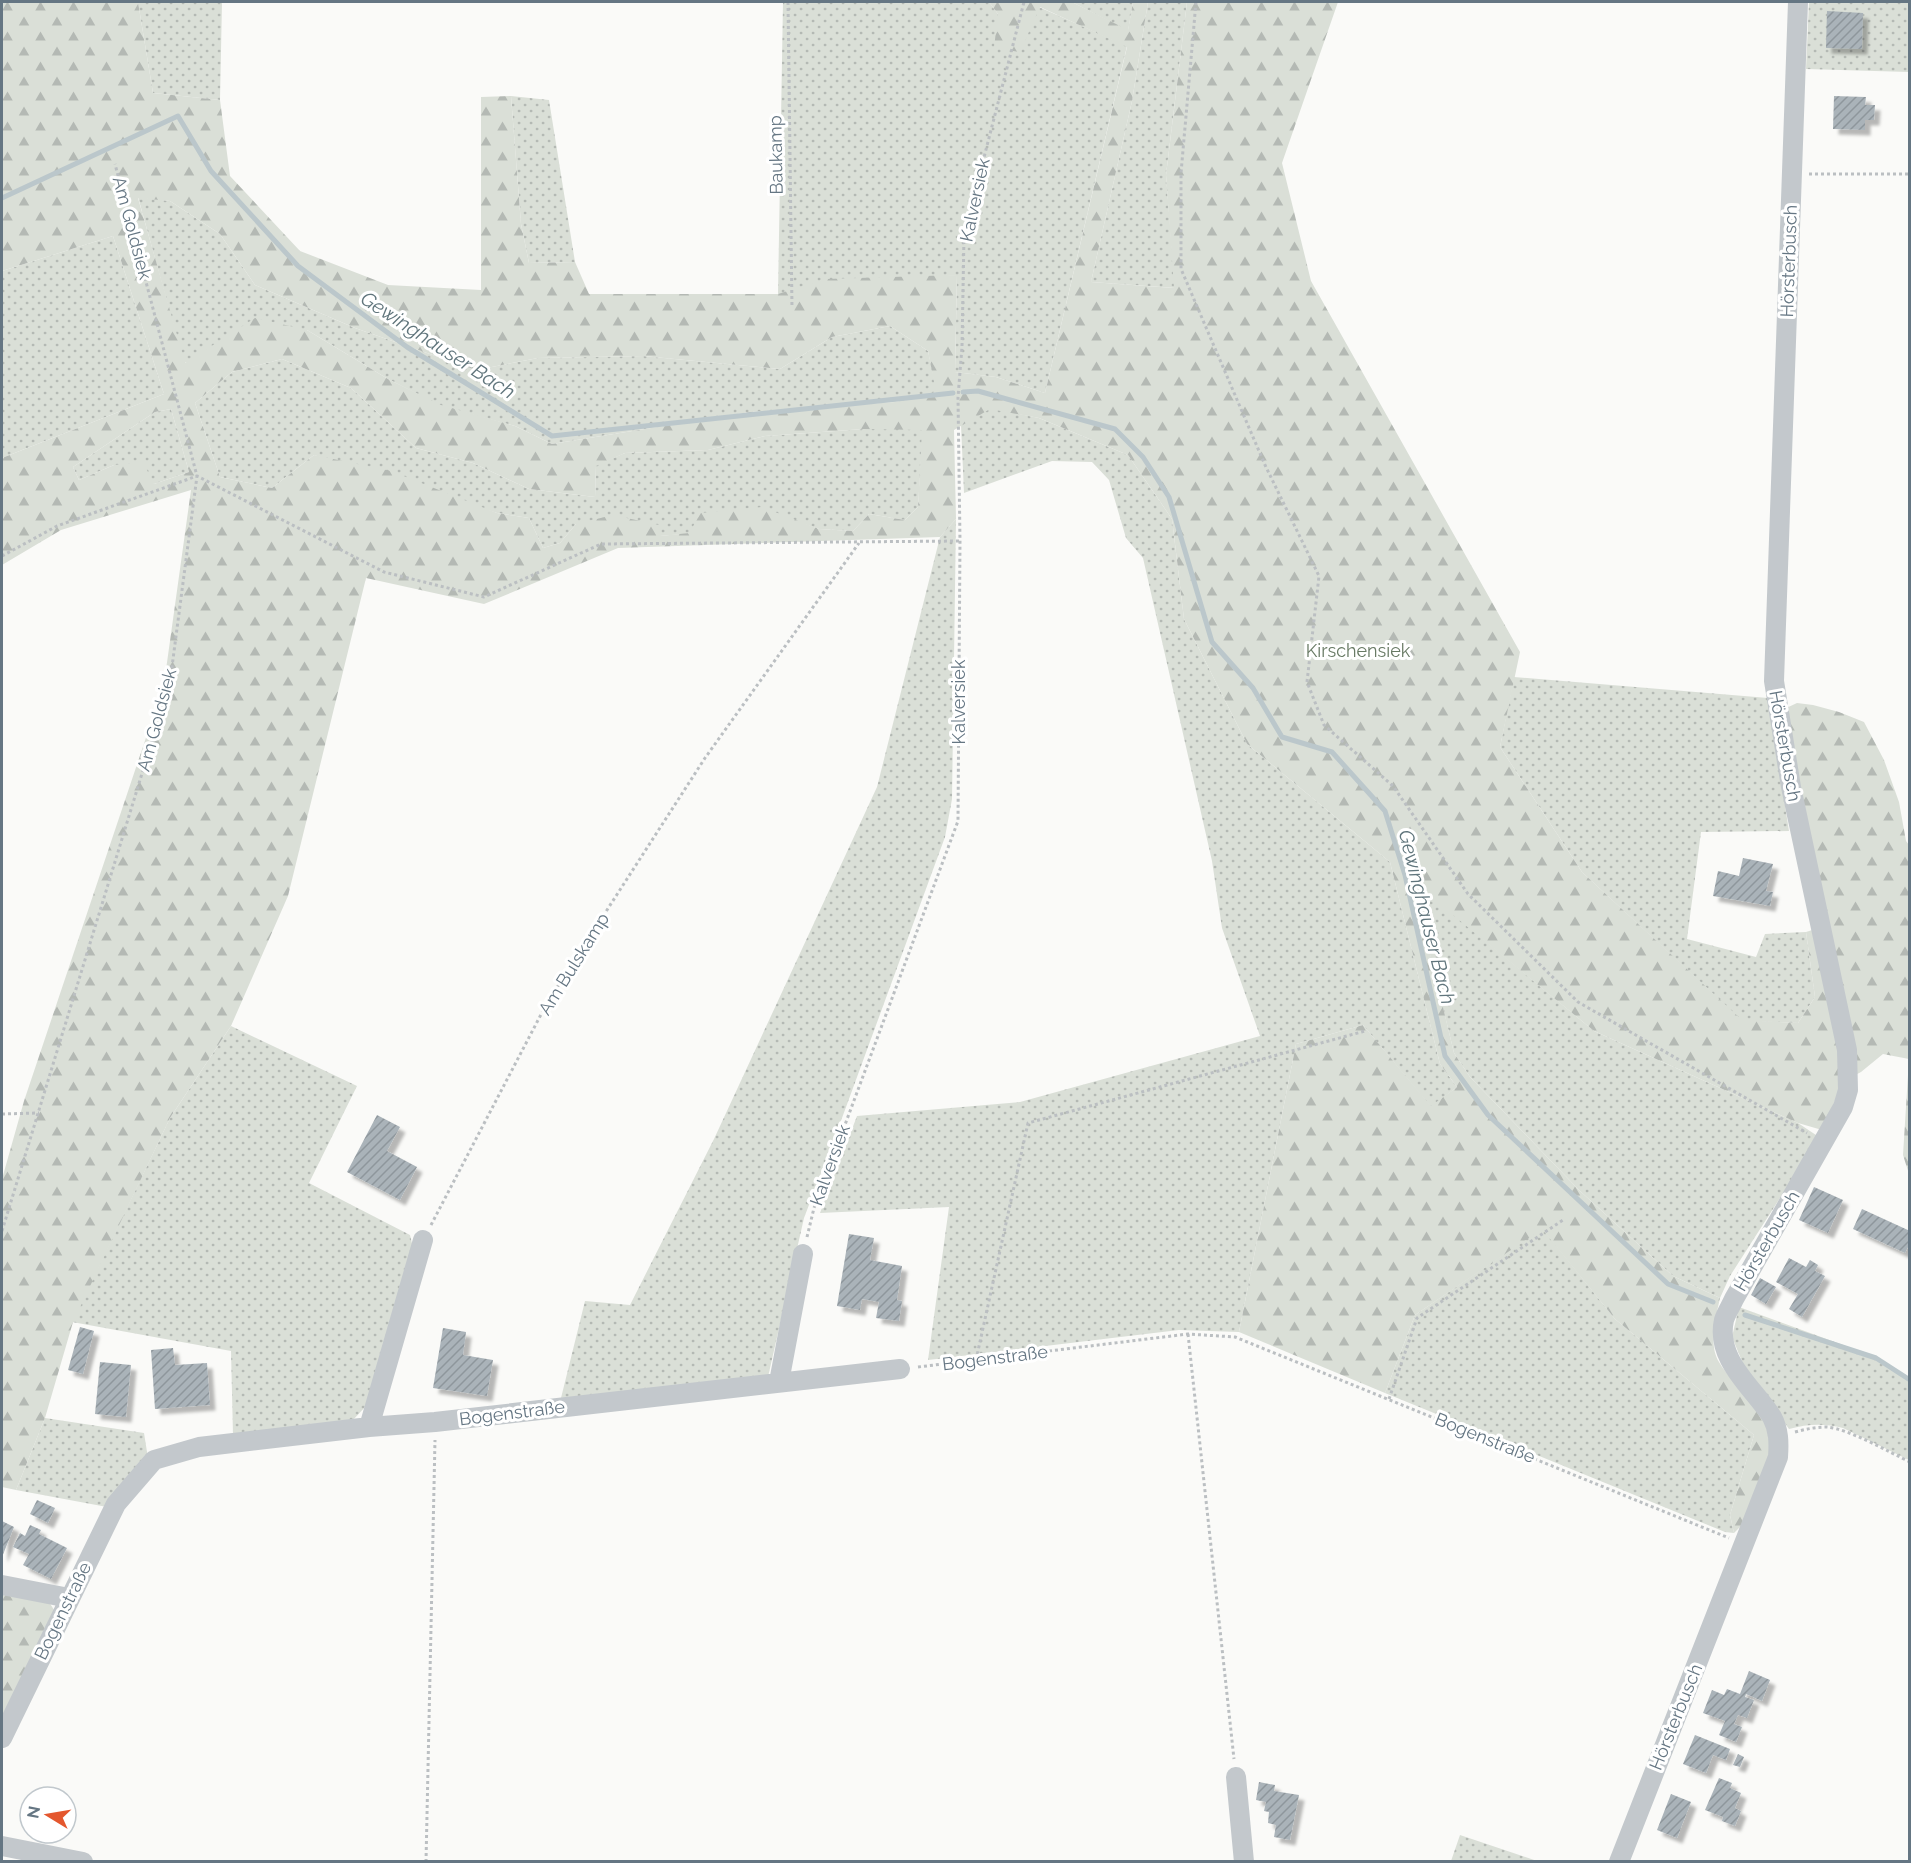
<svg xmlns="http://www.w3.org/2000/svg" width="1911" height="1863" font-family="Raleway,sans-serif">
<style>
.grass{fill:url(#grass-dots)}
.forest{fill:url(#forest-firs);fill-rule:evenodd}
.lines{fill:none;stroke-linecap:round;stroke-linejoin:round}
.stream{stroke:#bbc7cb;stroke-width:5}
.building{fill:url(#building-hatch);filter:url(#shadow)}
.path{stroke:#bbbfc2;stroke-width:3;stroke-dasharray:3 3;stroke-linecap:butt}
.minor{stroke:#c3c8cc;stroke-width:20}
.labels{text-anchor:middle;stroke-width:6;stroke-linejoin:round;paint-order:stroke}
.street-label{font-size:18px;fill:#657683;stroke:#fff}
.park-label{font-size:18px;fill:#687a64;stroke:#fff}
.water-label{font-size:20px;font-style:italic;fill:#60757c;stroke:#fff}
</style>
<defs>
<pattern id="grass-dots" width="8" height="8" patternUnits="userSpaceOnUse" patternTransform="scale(1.5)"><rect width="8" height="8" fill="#dadfd7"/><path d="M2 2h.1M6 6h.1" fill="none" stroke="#b4b9b4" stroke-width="1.8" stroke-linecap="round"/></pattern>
<pattern id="forest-firs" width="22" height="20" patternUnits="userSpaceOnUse" patternTransform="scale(1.5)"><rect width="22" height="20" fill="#dadfd7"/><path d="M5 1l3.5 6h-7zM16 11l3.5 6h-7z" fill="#b4b9b4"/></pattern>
<pattern id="building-hatch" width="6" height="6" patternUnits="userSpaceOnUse" patternTransform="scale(1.5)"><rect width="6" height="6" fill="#aab3b9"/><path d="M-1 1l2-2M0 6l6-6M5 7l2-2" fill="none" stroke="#8e969c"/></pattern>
<filter id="shadow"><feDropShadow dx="5.5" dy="5.5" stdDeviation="1.5" flood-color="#0004"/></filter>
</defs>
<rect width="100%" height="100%" fill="#fafaf8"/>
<path class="grass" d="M138,2h84l-2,98 -67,-7z
M783,2h206l9,12 41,-7 88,39 -82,347 -49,-16 -41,-5 2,-97 -179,19z
M1072,2h61l-5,29z
M1148,2h39l-21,173 9,113 -84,-6 41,-181z
M1809,2h100v70l-103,-3z
M511,96l38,4 26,162 -46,1 -8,-39z
M138,197l32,4 50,33 35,51 100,43 121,42 62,-12 105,-2 137,13 52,-32 58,-11 38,25 9,41 -42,10 -145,10 -198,32 -37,-18 -74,-20 -53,-27 -81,-49 -123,33z
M113,236l51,158 -162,64v-187z
M282,359l69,29 65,60 57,15 56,26 66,8 1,-32 29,-12 83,-3 57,-14 99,-7h59l-5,78 -13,13 -36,-6 -16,17 -34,-2 -15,-5 -144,12 -84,-12 -16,19 -17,5 -14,-30 -32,-5 -183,-58 -42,33 -52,-11 -25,-74 37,-31z
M990,408l49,10 89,37 44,64 12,100 63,125 143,118 50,202 17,23 -26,20 -68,-82 -67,19 -57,288 -60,-2 -251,30 21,-153 -129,6 37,-97 163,-14 240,-66 -38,-108 -10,-67 -69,-303 -17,-20 -17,-58 -17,-18 -40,-1 -88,32 -3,-68z
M171,409l18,63 -35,12 -40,-19 -35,15 -6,-13 82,-55z
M956,519l-4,280 -7,38 -103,281 -38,100 -36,159 -207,21 24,-97 45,4 84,-166 163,-352 63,-250z
M1514,677l254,21 21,133 -88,1 -14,107 69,18 9,-23 41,-2 9,65 -17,26 -56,-2 -160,-149 -82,-125z
M1412,880l182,151 204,92 21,14 -89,139 -10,22 -47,-22 -93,-85 -110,-114 -16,-24z
M231,1026l126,60 -48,97 101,52 4,17 -48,154 -13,14 -120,15 -2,-84 -159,-29 98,-204z
M1542,1228l73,91 139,116 -24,80 4,18 -9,-1 -340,-139 30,-78z
M1739,1307l137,50 33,23v80l-66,-32c-20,-5 -35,-4 -54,1l-45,-63 -12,-29z
M45,1418l99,15 4,25 -41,49 -91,-17z
M1460,1835l77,26h-86z"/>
<path class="forest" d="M2,2h136l15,91 67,7 10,76 70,75 88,34 93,5v-193l30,-1 10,128 8,39 46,-1 14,32h189l48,-15 131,-4 -2,97 41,5 49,16 82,-346 -87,-40 -20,45 -26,-4 4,-34 -9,-12h83l56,28 5,-28h15l-16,99 -41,181 83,6 -8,-113 21,-173h151l-56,161 29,118 209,371 -20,95 82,125 160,148 56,3 17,-26 -9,-65 22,-7 -46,-215 15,-7 16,2 26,7 25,10 20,38 15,42 7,39 3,4v329l-6,-19 6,-96 -26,-5 -22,18 -17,9 -22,49 -24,-7 -204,-92 -181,-149 41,171 16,24 110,114 93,85 47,22c-4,19 -12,46 -1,64 18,31 60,53 50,94 -4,20 -19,49 -27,69l-8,8 -4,-18 24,-80 -139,-116 -73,-90 -127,86 -30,78 -146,-61 57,-288 67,-19 68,81 26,-19 -17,-23 -50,-202 -143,-118 -63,-125 -12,-100 -44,-64 -89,-37 -49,-9 -36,21 2,89 -16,18 -322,11 -134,56 -118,-26 -78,318 -57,130 -61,92 -97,204 -28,96 -29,72 -14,-3v-308l22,-78 140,-417 27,-194 -130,40 -59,35v-107l162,-64 -51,-158 -111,35zM138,198l32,3 50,33 35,51 100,43 121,42 62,-12 105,-2 137,13 52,-32 58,-11 38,25 8,41 -41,10 -145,10 -198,32 -37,-18 -74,-21 -53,-26 -81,-49 -52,-12 -70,45zM282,359l69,29 65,60 57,15 56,26 66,8 1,-31 29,-13 83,-3 57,-14 99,-7 58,1 -4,77 -13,13 -36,-6 -16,17 -34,-2 -57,-22 -61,6 -12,20 -29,3 -1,-11 -46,-10 -37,9 -16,19 -17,5 -14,-30 -32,-5 -106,-42 -77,-16 -42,33 -52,-11 -25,-74 37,-31zM171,409l18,63 -35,12 -11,-22 -29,3 -35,15 -6,-13 82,-55z
M2,1593l47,9 7,11 -54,112z"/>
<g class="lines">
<path class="stream" d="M2,198l176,-82 33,55 87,95 109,81 145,89 401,-43
M963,392l15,-1 137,38 28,28 26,40 43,145 41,46 29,49 50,15 53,59 20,64 40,181 43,59 180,169 45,18
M1745,1315l131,43 34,22"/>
</g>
<path class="building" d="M1827,11l36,2 -1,36 -36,-1z
M1834,96l32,1 -1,8h10l-1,15h-9v10l-32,-1z
M1743,858l30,6 -7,27 7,1 -3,14 -57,-10 5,-25 21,5z
M377,1115l23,12 -13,24 30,16 -17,33 -53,-28z
M1814,1187l29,13 -15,33 -29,-13z
M1862,1209l48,22v12l-5,10 -52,-24z
M849,1234l25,4 -4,22 32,6 -5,34 5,1 -3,20 -23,-3 3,-16 -17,-3 -2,11 -23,-4z
M1789,1258l17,9 4,-7 8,5 -3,6 10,5 -23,41 -13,-8 9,-15 -22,-12z
M1760,1278l16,9 -10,17 -15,-9z
M80,1327l14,4 -11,43 -15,-4z
M443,1328l23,4 -3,23 30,5 -6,36 -54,-8z
M173,1348l2,17 32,-2 3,42 -55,4 -4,-59z
M100,1362l31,3 -5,52 -31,-3z
M37,1500l18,8 -7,15 -18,-9z
M2,1521l12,6 -12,30z
M30,1525l11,5 -2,4 28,14 -16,31 -28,-14 6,-11 -16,-7 7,-14 5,3z
M1749,1671l21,9 -8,21 -16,-7 -1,3 9,3 -7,18 -9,-3 -4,9 8,3 -6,15 -17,-7 6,-14 -22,-8 9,-23 12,5 3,-6 13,5z
M1695,1735l35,14 -4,11 -13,-5 -7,18 -23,-9z
M1738,1754l6,3 -4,10 -7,-2z
M1719,1778l13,5 -2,5 11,5 -6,15 6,3 -6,15 -13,-5 1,-4 -18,-7z
M1259,1782l16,3 -1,6 25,4 -9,45 -16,-3 2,-12 -8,-2 1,-11 -5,-1 2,-9 -10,-2z
M1671,1794l20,8 -14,36 -20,-8z"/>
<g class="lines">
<path class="path" d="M788,2l4,306
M1196,2l-15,171v96l84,196 54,111 -12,106 17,43 69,61 75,108 110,108 229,131
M1809,174h101
M2,556l55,-30 140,-50 187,96 100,25 117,-53 359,-3
M2,1114l37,-1
M431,1225l116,-222 158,-245 154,-215
M2,1231l168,-549 27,-206 -82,-312
M807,1237l7,-29 144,-387 2,-280 -2,-144 4,-50 2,-112 60,-233
M1188,1334l46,425
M976,1360l52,-237 337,-92
M918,1367l270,-33 47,3 494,201
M1389,1399l28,-81 146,-98
M1795,1432c11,-3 21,-5 32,-5 22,2 62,25 83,35
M426,1862l9,-422"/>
<path class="minor" d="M779,1382l24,-128
M369,1427l54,-187
M2,1585l67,13
M2,1738l114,-234 38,-44 45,-13 170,-20 66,-5 465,-53
M1236,1777l8,85
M2,1846l81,16
M1619,1862l159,-405c1,-14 1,-27 -6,-40 -18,-29 -57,-57 -48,-97 2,-7 7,-14 10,-21l109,-192 5,-17 -1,-40 -56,-263 -17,-106 24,-679"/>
</g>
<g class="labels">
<g class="street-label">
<text transform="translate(776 155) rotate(-91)" y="6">Baukamp</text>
<text transform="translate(975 200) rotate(-78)" y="6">Kalversiek</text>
<text transform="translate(132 228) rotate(75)" y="6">Am Goldsiek</text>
<text transform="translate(1789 261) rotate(-88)" y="6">Hörsterbusch</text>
<text transform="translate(959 702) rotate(-90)" y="6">Kalversiek</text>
<text transform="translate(157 720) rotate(-75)" y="6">Am Goldsiek</text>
<text transform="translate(1785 746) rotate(80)" y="6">Hörsterbusch</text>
<text transform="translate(574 964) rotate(-58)" y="6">Am Bulskamp</text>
<text transform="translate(830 1165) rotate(-70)" y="6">Kalversiek</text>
<text transform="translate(1767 1241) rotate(-60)" y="6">Hörsterbusch</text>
<text transform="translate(995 1358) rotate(-7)" y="6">Bogenstraße</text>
<text transform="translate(512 1413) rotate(-7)" y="6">Bogenstraße</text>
<text transform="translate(1485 1438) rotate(22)" y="6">Bogenstraße</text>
<text transform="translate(63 1611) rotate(-64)" y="6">Bogenstraße</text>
<text transform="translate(1676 1717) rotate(-68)" y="6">Hörsterbusch</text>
</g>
<g class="park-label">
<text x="1358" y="657">Kirschensiek</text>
</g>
<g class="water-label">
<text transform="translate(438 345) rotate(33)" y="7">Gewinghauser Bach</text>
<text transform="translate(1427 917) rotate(76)" y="7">Gewinghauser Bach</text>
</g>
</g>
<rect width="1911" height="1863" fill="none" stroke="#657683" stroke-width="6"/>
<g transform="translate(48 1815) rotate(281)"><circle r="28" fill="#ffffff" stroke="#c1c8cd" stroke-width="1.5"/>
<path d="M0-4.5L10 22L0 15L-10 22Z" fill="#e4572e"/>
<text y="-9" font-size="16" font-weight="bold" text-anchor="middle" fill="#657683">N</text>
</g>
</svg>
